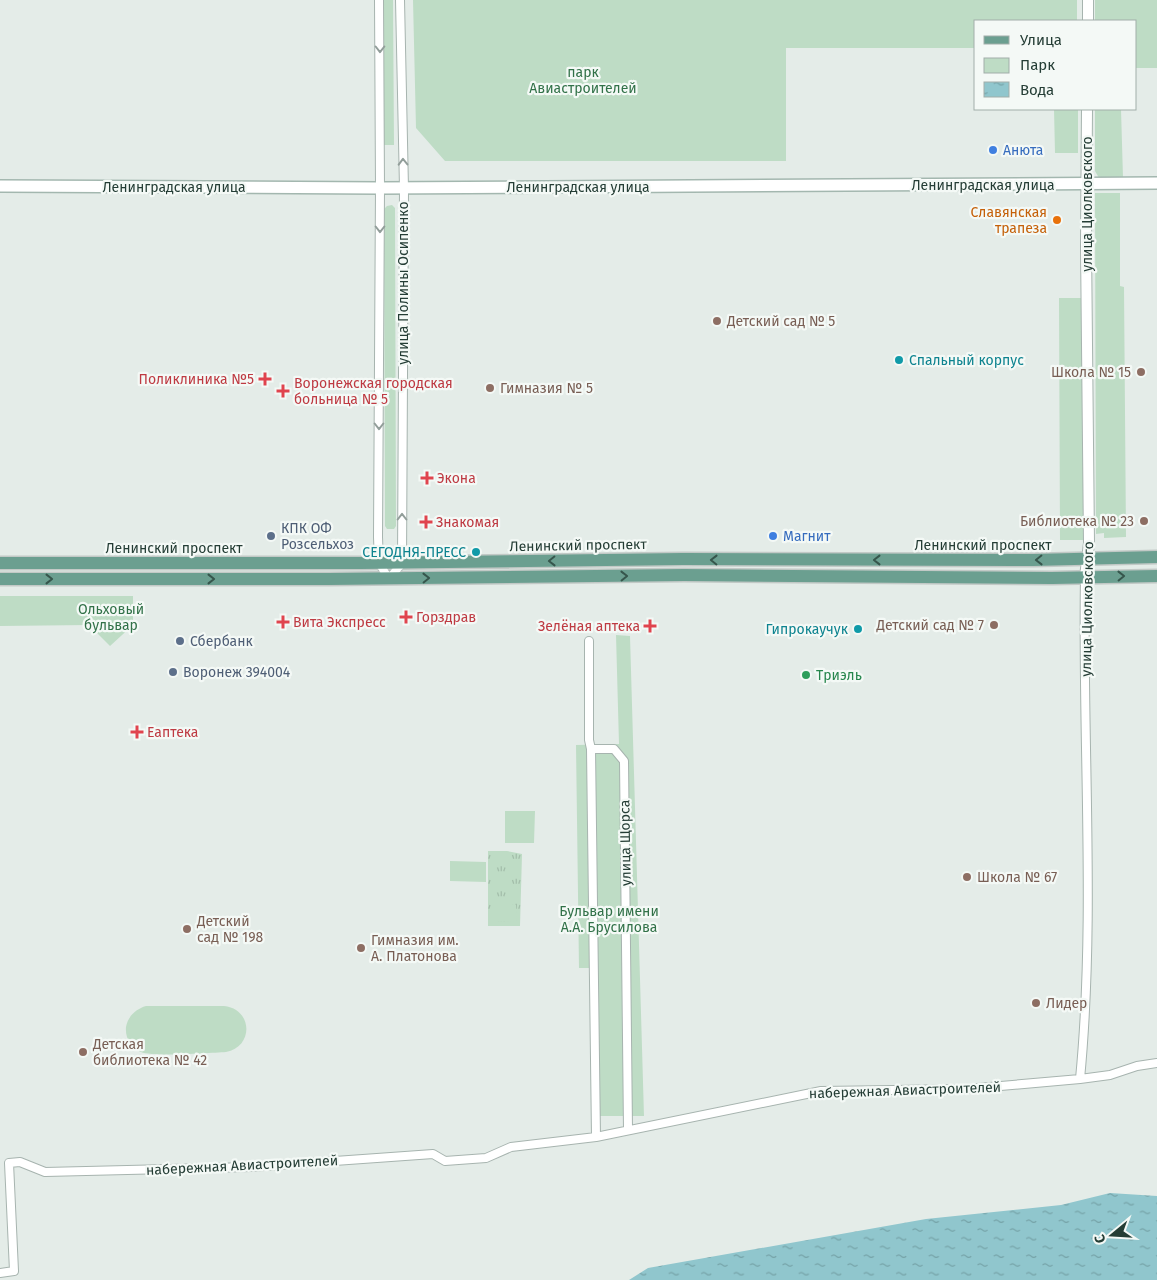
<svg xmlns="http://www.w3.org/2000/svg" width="1157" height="1280" font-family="'Fira Sans',sans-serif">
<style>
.grass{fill:url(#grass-tufts)}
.park{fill:#bedcc5}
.water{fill:url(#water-ripples)}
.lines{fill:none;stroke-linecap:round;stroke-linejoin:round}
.minor-casing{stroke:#a7b4af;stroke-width:10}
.tertiary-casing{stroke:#a7b4af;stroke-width:12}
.secondary-casing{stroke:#a3b7af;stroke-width:14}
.primary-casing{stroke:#c2c9c6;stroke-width:15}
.minor{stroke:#fff;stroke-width:8}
.tertiary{stroke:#fff;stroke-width:10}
.secondary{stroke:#fff;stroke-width:11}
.primary{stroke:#6b9f90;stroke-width:12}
.oneway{stroke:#929e9a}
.oneway2{stroke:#36564c}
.shop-dot{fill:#3f7fe0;stroke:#f4f9f6;stroke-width:2}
.food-dot{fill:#e8710a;stroke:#f4f9f6;stroke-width:2}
.education-dot{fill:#8d6e63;stroke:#f4f9f6;stroke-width:2}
.culture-dot{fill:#0f9aa8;stroke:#f4f9f6;stroke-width:2}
.health-dot{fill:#e0444e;stroke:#f4f9f6;stroke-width:2}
.service-dot{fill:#5c6f8a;stroke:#f4f9f6;stroke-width:2}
.leisure-dot{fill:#2e9e5b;stroke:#f4f9f6;stroke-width:2}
.labels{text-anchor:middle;stroke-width:4.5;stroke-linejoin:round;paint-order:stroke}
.park-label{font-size:14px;fill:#317148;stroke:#f4f9f6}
.shop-label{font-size:14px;fill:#366cbe;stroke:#f4f9f6;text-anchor:start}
.street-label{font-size:14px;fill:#243d35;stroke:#f4f9f6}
.food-label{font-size:14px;fill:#c56008;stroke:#f4f9f6;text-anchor:end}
.education-label{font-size:14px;fill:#785e54;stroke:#f4f9f6;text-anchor:start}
.culture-label{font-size:14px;fill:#0d838f;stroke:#f4f9f6;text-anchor:end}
.health-label{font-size:14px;fill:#be3a42;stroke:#f4f9f6;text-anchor:start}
.service-label{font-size:14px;fill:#4e5e75;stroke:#f4f9f6;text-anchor:start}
.leisure-label{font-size:14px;fill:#27864d;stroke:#f4f9f6;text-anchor:start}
</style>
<defs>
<pattern id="grass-tufts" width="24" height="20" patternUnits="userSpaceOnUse" patternTransform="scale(1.25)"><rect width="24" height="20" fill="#bedcc5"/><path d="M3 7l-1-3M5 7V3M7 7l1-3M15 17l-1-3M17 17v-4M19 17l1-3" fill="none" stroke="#a3beaa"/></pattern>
<pattern id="water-ripples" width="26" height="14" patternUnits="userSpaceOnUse" patternTransform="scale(1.25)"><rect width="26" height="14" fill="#90c6cd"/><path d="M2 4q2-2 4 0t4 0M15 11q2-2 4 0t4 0" fill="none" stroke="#75a2a7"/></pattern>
</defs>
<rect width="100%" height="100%" fill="#e4ece8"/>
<path class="grass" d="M488,851h19l15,3 -2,72h-32z"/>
<path class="park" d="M383,0h10l1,145h-10z
M413,0h664v21h-101v27h-190v113h-341l-29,-33z
M1095,0h62v68h-21v-47h-41z
M1054,109h24v44h-23z
M1095,109h26l2,69h-24l-4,-7z
M1095,193h25v93l4,1 2,250 -22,1v-5l-8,1z
M392,205l3,3 1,318 -2,3h-7l-2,-3 -1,-317 3,-3z
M1059,298h24l1,242h-24z
M0,596h133v29l-23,21 -21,-21 -89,1z
M616,635l14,1 14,480h-52l-2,-148h-11l-3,-223 43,-1z
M505,811h30l-1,32h-29z
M450,861l36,1v20l-36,-1z
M496,905h20l1,16 -21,1z
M146,1006h78c29,3 30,41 2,46 -17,1 -73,5 -85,0 -10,-4 -16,-14 -15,-25 2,-11 10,-18 20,-21z"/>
<path class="water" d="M1110,1193l47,3v84h-528l19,-12 278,-49 135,-14z"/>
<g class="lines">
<g class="minor-casing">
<path id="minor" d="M379,0l1,188 -2,349 1,26 10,16 13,-16 2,-375 -4,-188
M589,641v99l2,9 5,388
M591,749h23l10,12 4,369
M1080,1079c16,-166 2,-335 5,-502
M0,1273l14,-2 -5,-108 11,-1 25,10 206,-5 182,-13 12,7 41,-3 25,-11 85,-10 225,-46 145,-2 114,-10 30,-4 27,-9 20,-3"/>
</g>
<g class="tertiary-casing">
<path id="tertiary" d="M1088,21v-21
M1085,577l4,-34 -3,-298 1,-136"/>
</g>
<g class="secondary-casing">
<path id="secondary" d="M0,186l380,2 777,-5"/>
</g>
<g class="primary-casing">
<path id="primary" d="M0,563h361l322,-4 350,1 124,-3
M0,579h328l356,-4 368,3 105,-2"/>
</g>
<use href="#minor" class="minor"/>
<use href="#tertiary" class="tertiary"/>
<use href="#secondary" class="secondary"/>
<use href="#primary" class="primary"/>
</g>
<defs><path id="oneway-chevron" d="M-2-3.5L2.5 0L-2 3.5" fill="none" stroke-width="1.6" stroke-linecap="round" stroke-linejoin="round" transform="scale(1.25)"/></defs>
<g class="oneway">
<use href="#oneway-chevron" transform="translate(380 49) rotate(90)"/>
<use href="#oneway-chevron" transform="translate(403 162) rotate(-91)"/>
<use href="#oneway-chevron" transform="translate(380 229) rotate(90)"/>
<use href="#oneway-chevron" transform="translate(379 426) rotate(90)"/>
<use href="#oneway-chevron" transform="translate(402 517) rotate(-90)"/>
</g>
<g class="oneway2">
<use href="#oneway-chevron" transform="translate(714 560) rotate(-179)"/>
<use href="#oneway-chevron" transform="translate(877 560) rotate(180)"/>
<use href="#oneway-chevron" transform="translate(1039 560) rotate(179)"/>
<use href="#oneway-chevron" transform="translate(552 561) rotate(179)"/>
<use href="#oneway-chevron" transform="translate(624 576) rotate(-1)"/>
<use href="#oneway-chevron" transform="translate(1121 576) rotate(-1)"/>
<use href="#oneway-chevron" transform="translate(426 578) rotate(-1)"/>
<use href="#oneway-chevron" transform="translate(49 579)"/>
<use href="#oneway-chevron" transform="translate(211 579)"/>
</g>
<g class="shop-dot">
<circle cx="993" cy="150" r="5"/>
<circle cx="773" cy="536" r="5"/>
</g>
<circle class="food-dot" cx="1057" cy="220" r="5"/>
<g class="education-dot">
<circle cx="717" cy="321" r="5"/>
<circle cx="1141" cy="372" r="5"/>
<circle cx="490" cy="388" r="5"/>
<circle cx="1144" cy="521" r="5"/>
<circle cx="994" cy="625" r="5"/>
<circle cx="967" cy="877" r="5"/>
<circle cx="187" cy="929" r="5"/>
<circle cx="361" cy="948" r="5"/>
<circle cx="1036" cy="1003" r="5"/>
<circle cx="83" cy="1052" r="5"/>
</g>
<g class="culture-dot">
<circle cx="899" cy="360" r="5"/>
<circle cx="476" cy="552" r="5"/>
<circle cx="858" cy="629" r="5"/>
</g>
<g class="health-dot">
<path d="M262.5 371.5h5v5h5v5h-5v5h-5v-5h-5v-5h5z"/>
<path d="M280.5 383.5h5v5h5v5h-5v5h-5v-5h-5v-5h5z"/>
<path d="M424.5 470.5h5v5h5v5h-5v5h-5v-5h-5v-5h5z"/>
<path d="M423.5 514.5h5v5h5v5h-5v5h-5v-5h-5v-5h5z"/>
<path d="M403.5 609.5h5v5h5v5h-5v5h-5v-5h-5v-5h5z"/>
<path d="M280.5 614.5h5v5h5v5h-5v5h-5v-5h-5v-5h5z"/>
<path d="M647.5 618.5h5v5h5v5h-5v5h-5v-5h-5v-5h5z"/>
<path d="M134.5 724.5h5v5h5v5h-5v5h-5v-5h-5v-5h5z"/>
</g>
<g class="service-dot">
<circle cx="271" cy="536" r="5"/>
<circle cx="180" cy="641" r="5"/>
<circle cx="173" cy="672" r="5"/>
</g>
<circle class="leisure-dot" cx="806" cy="675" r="5"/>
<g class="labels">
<g class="park-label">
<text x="583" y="77">парк<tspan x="583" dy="16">Авиастроителей</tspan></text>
<text x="111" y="614">Ольховый<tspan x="111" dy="16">бульвар</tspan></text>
<text x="609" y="916">Бульвар имени<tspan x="609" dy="16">А.А. Брусилова</tspan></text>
</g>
<g class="shop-label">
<text x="1003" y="155">Анюта</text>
<text x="783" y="541">Магнит</text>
</g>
<g class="street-label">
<text x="983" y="190">Ленинградская улица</text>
<text x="174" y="192">Ленинградская улица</text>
<text x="578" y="192">Ленинградская улица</text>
<text transform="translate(1087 204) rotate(-90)" y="5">улица Циолковского</text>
<text transform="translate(403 283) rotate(-90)" y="5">улица Полины Осипенко</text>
<text transform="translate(578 545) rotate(-1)" y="5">Ленинский проспект</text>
<text x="983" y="550">Ленинский проспект</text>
<text x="174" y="553">Ленинский проспект</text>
<text transform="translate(1087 609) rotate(-89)" y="5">улица Циолковского</text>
<text transform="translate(625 843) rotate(-91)" y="5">улица Щорса</text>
<text transform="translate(905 1090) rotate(-2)" y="5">набережная Авиастроителей</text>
<text transform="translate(242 1165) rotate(-3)" y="5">набережная Авиастроителей</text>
</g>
<g class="food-label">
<text x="1047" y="217">Славянская<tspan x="1047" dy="16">трапеза</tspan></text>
</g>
<g class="education-label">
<text x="727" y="326">Детский сад № 5</text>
<text x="1131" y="377" text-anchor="end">Школа № 15</text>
<text x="500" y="393">Гимназия № 5</text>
<text x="1134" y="526" text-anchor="end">Библиотека № 23</text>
<text x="984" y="630" text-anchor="end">Детский сад № 7</text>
<text x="977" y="882">Школа № 67</text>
<text x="197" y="926">Детский<tspan x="197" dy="16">сад № 198</tspan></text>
<text x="371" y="945">Гимназия им.<tspan x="371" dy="16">А. Платонова</tspan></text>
<text x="1046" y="1008">Лидер</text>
<text x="93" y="1049">Детская<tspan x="93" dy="16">библиотека № 42</tspan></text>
</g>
<g class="culture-label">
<text x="909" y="365" text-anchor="start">Спальный корпус</text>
<text x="466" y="557">СЕГОДНЯ-ПРЕСС</text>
<text x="848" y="634">Гипрокаучук</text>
</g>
<g class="health-label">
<text x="254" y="384" text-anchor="end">Поликлиника №5</text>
<text x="294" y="388">Воронежская городская<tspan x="294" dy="16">больница № 5</tspan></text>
<text x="437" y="483">Экона</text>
<text x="436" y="527">Знакомая</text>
<text x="416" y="622">Горздрав</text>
<text x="293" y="627">Вита Экспресс</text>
<text x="640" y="631" text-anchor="end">Зелёная аптека</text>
<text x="147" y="737">Еаптека</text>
</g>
<g class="service-label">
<text x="281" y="533">КПК ОФ<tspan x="281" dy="16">Розсельхоз</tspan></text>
<text x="190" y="646">Сбербанк</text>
<text x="183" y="677">Воронеж 394004</text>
</g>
<g class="leisure-label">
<text x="816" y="680">Триэль</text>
</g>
</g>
<rect x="974" y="20" width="162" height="90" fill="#f4f9f6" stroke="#a1aea9"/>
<rect x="984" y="36" width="25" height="8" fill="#6b9f90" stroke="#a1aea9"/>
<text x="1020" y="45" font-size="15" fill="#243d35">Улица</text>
<rect x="984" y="58" width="25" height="15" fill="#bedcc5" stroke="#a1aea9"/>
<text x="1020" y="70" font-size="15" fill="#243d35">Парк</text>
<rect x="984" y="82" width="25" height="15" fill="url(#water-ripples)" stroke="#a1aea9"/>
<text x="1020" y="95" font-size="15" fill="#243d35">Вода</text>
<g transform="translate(1112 1235) rotate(252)" stroke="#f4f9f6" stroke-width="4" paint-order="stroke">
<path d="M0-4L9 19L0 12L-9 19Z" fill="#243d35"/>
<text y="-8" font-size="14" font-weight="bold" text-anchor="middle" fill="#243d35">С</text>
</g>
</svg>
